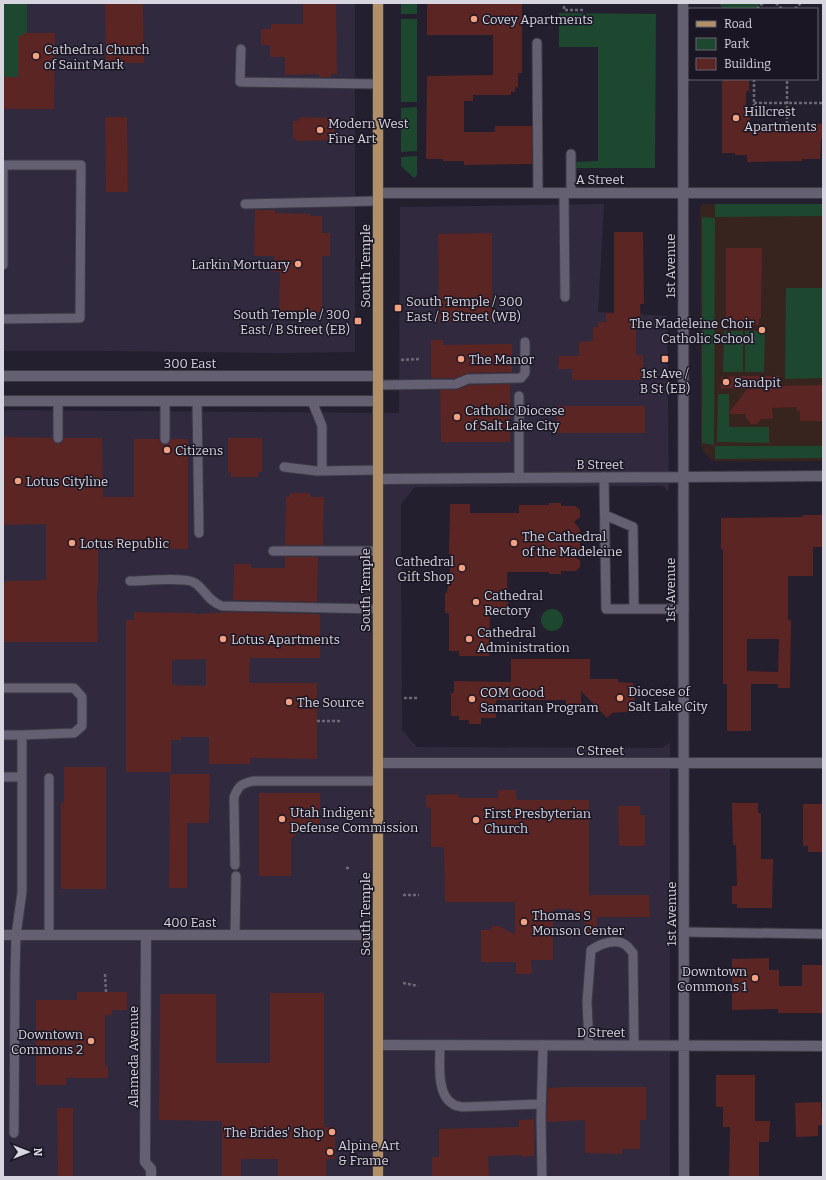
<svg xmlns="http://www.w3.org/2000/svg" width="826" height="1180" font-family="Bitter,serif">
<style>
.built{fill:#312a3e}
.education{fill:#37241f}
.green{fill:#1e4730}
.building{fill:#5b2523;fill-rule:evenodd}
.lines{fill:none;stroke-linecap:round;stroke-linejoin:round}
.lane-casing{stroke:#3d3a46;stroke-width:11}
.street-casing{stroke:#3d3a46;stroke-width:12}
.primary-casing{stroke:#3d3a46;stroke-width:12}
.path{stroke:#6c6875;stroke-width:2.5;stroke-dasharray:3 2;stroke-linecap:butt}
.lane{stroke:#645f71;stroke-width:9}
.street{stroke:#645f71;stroke-width:10}
.primary{stroke:#b19067;stroke-width:10}
.poi-dot{fill:#f2a080;stroke:#1a1624;stroke-width:1.5}
.labels{text-anchor:middle;stroke-width:3;stroke-linejoin:round;paint-order:stroke}
.poi-label{font-size:13px;fill:#d7d5df;stroke:#1a1624;text-anchor:start}
.street-label{font-size:13px;fill:#d7d5df;stroke:#1a1624}
</style>
<rect width="100%" height="100%" fill="#241f2e"/>
<path class="built" d="M3,3h352v349l-76,1 -178,-2h-98z
M604,204l-6,108 69,4 2,176 -6,-6 -248,1 -14,17 1,226 15,17 245,1 8,-5v434h-667v-767l396,3 1,-206z"/>
<path class="education" d="M704,204h119v257h-108l-5,-2 -8,-9 -1,-5 -1,-236 1,-3z"/>
<path class="green" d="M3,3h24v30l-4,3h-5v41h-15z
M401,3h16v11h-16z
M719,3h43l-6,5h-34z
M559,13l97,1 -1,154h-80v-6l23,-1v-114h-39z
M401,19h16v83h-16z
M417,107v44l-16,1v-44z
M417,156v19l-2,3 -2,-1 -12,-11v-9z
M715,204h108v12l-108,1z
M702,217l13,1 -1,227 -12,-2z
M786,288h37v90l-38,1z
M724,331h19v41h-20z
M745,331h20l-1,41h-19z
M718,394h11v33h40v16l-52,-1z
M715,446h108v12l-108,1z
M541 620a11 11 0 1 1 22 0a11 11 0 1 1-22 0Z"/>
<path class="building" d="M105,3h38l1,60h-38z
M303,3h33l1,71h-6v3h-12v-3l-34,1v-18h-15v-12h-9v-16h10v-5h32z
M427,3h95v70h-4v14h-3v5h-4v3h-38v6h-9v31h31v-6h37v38l-68,1v-4h-21v-2h-17l1,-83 66,-1v-40h-66z
M23,33h32l-1,76h-51v-32h15v-41h5z
M722,79h27v12h-3v23h4v13h47v-3h26v14h-2l-1,21h-18v2l-55,1v-7h-12v-2h-13z
M105,117h22l1,75h-22z
M300,117l34,1v22l-38,1v-3h-3v-17h4z
M255,210h20v3l35,1v2h12v17h8v23h-8v56h-6v6h-30v-6h-7l1,-40h-7l1,-16h-20z
M614,232h29l1,72h-4l1,22h-5v29h7v25h-71v-11h-14l1,-13h20v-14l14,-1v-14h5v-5h8v-9h8z
M492,233v88l-53,1 -1,-88z
M726,248h36l-1,70h-2v7h-30v-7h-3z
M431,340h12v5l69,-1v28l-44,1 -13,5h-24z
M739,376h41v10l43,-1 -1,36h-22v-10h-3v-4l-25,1 1,11h-12l-4,5h-6l-5,-6v-4h-18l19,-25 -26,-1v-11z
M510,384v58h-69l-1,-52h16l13,-5z
M557,406h88v27h-88z
M3,437l49,1 1,3 5,3 3,-1 3,-5h38l1,59h31v-58h25l1,3 5,3 3,-1 3,-5h17v110l-90,-1v41h-1l1,53h-95v-59h2v-2l41,-1v-56l-43,1z
M228,438h34v34h-4v5h-27v-5h-3z
M290,493h20v4h14l-1,48h-38l1,-48h4z
M549,503h12v3h14l5,4v7l-6,5 6,7v20l-7,7 7,4v7l-4,4h-15v3h-12v-2h-42l1,40h-2v1h-16l-1,43h-30v-5h-10v-38h-4v-20h2l2,-13h1v-24h-1l1,-52h20v9h49v-8h30z
M803,515h20v32h-10v29h-25v44h3l-1,68h-12v-4h-27v47h-24v-47h-4v-135h-2v-31l82,-1zM747,639h32l-1,33 -31,-1z
M285,557h33l-1,45 -84,-2 1,-36h17v4h34z
M134,612l61,1v1l38,-2 84,2v1h3v43h-70l-1,25h68v76l-67,-1v6h-41v-27h-28v3h-10v32h-45v-152h8zM206,659v27l-34,-1v-25z
M511,659h79v20h28v3l15,1 2,23 -1,5 -22,2 -5,5 -26,-27v21h-15v-12h-70v18h-15v6h-12v-4h-10v-4h-8v-23h3v-12l57,1z
M64,767h42v122h-45v-86h3z
M170,774h40l-1,49h-22v65h-18z
M498,790h17l2,10h72v95h60l1,22h-53v16h-12v-7l-2,-7 -6,-7 -7,-3h-17v51h-22l1,14h-16v-12h-35v-32h9l3,-4h6l16,9v-33h-70l-1,-55h-13v-39l-5,-1v-12l32,-1 1,4h39z
M259,793h61v33h-16l-13,13v37h-32z
M732,803h26v10h3v46h12l-1,49h-35v-4h-5v-18h5l-1,-41h-3z
M803,804h20v48h-15v-6h-5z
M618,806h22v9h5v31h-26z
M769,958v12h10v16h23v-21h21v48h-45v-4l-46,1v-51z
M77,992h50v18h-15v5h-7v51h3v12h-42v7h-30v-85h41z
M270,993h54v134h11v32h-9v18h-48v-18h-37v18h-19v-56l-63,-1 1,-126h56v69h54z
M716,1075h39v46h15l-1,21h-10v35h-30l1,-50h-7v-20h-7z
M568,1087h78v33h-6v29h-18v5l-37,-1v-33l-38,2 1,-34z
M821,1102l1,23h-4v11l-22,1 -1,-34z
M57,1108h16v69h-15z
M534,1119v37l-13,1v-2l-33,1 1,21h-57v-20h7v-28l80,-2v-7z"/>
<g class="lines">
<g class="lane-casing">
<path id="lane" d="M537,43l1,150
M241,49l-1,33 138,2
M571,154v38
M564,193l1,104
M245,204l133,-3
M3,265v-100h78l-1,153 -77,1
M378,385l78,-1 12,-5 53,-1 4,-5v-31
M519,396v82
M58,401v37
M165,401v38
M197,401l2,132
M312,401l10,25v45
M284,467l33,4 61,-1
M604,477l2,132h78
M605,515l28,12 1,82
M273,551h105
M130,581c13,0 52,-4 63,1 10,4 14,19 29,24l156,3
M3,688h71l8,9v29l-8,7 -52,2v157l-6,43 -1,39 -1,159
M3,735h19
M3,777h18
M235,865l-1,-68c5,-12 7,-13 19,-16h125
M684,932l139,2
M49,935v-157
M235,935l1,-59
M440,1045c0,16 -4,50 13,59 2,2 6,2 9,3l79,-3
M589,1045l-2,-43 4,-52c9,-6 26,-13 36,-4 2,2 4,5 6,7l1,92
M542,1177l-1,-60 2,-72"/>
</g>
<g class="street-casing">
<path id="street" d="M683,3l1,1174
M378,193h445
M3,376h375
M3,401h375
M378,479l445,-3
M378,763h445
M3,935h375
M146,935l-1,227 6,7v8
M378,1045l445,1"/>
</g>
<g class="primary-casing">
<path id="primary" d="M378,3v1174"/>
</g>
<path class="path" d="M776,3l6,6
M564,6v4h19
M757,9l6,-6
M795,9l6,-6
M754,79v40
M787,81v44
M754,103h69
M401,360l19,-1
M404,698h15
M317,721h23
M346,868h3
M403,895h16
M105,974l1,18
M403,983l15,3"/>
<use href="#lane" class="lane"/>
<use href="#street" class="street"/>
<use href="#primary" class="primary"/>
</g>
<g class="poi-dot">
<circle cx="474" cy="19" r="4"/>
<circle cx="36" cy="56" r="4"/>
<circle cx="736" cy="118" r="4"/>
<circle cx="320" cy="130" r="4"/>
<circle cx="298" cy="264" r="4"/>
<rect x="394" y="304" width="8" height="8" rx="2"/>
<rect x="354" y="317" width="8" height="8" rx="2"/>
<circle cx="762" cy="330" r="4"/>
<circle cx="461" cy="359" r="4"/>
<rect x="661" y="355" width="8" height="8" rx="2"/>
<circle cx="726" cy="382" r="4"/>
<circle cx="457" cy="417" r="4"/>
<circle cx="167" cy="450" r="4"/>
<circle cx="18" cy="481" r="4"/>
<circle cx="72" cy="543" r="4"/>
<circle cx="514" cy="543" r="4"/>
<circle cx="462" cy="568" r="4"/>
<circle cx="476" cy="602" r="4"/>
<circle cx="223" cy="639" r="4"/>
<circle cx="469" cy="639" r="4"/>
<circle cx="620" cy="698" r="4"/>
<circle cx="472" cy="699" r="4"/>
<circle cx="289" cy="702" r="4"/>
<circle cx="282" cy="819" r="4"/>
<circle cx="476" cy="820" r="4"/>
<circle cx="524" cy="922" r="4"/>
<circle cx="755" cy="978" r="4"/>
<circle cx="91" cy="1041" r="4"/>
<circle cx="332" cy="1132" r="4"/>
<circle cx="330" cy="1152" r="4"/>
</g>
<g class="labels">
<g class="poi-label">
<text x="482" y="24">Covey Apartments</text>
<text x="44" y="54">Cathedral Church<tspan x="44" dy="15">of Saint Mark</tspan></text>
<text x="744" y="116">Hillcrest<tspan x="744" dy="15">Apartments</tspan></text>
<text x="328" y="128">Modern West<tspan x="328" dy="15">Fine Art</tspan></text>
<text x="290" y="269" text-anchor="end">Larkin Mortuary</text>
<text x="406" y="306">South Temple / 300<tspan x="406" dy="15">East / B Street (WB)</tspan></text>
<text x="350" y="319" text-anchor="end">South Temple / 300<tspan x="350" dy="15">East / B Street (EB)</tspan></text>
<text x="754" y="328" text-anchor="end">The Madeleine Choir<tspan x="754" dy="15">Catholic School</tspan></text>
<text x="469" y="364">The Manor</text>
<text x="665" y="378" text-anchor="middle">1st Ave /<tspan x="665" dy="15">B St (EB)</tspan></text>
<text x="734" y="387">Sandpit</text>
<text x="465" y="415">Catholic Diocese<tspan x="465" dy="15">of Salt Lake City</tspan></text>
<text x="175" y="455">Citizens</text>
<text x="26" y="486">Lotus Cityline</text>
<text x="522" y="541">The Cathedral<tspan x="522" dy="15">of the Madeleine</tspan></text>
<text x="80" y="548">Lotus Republic</text>
<text x="454" y="566" text-anchor="end">Cathedral<tspan x="454" dy="15">Gift Shop</tspan></text>
<text x="484" y="600">Cathedral<tspan x="484" dy="15">Rectory</tspan></text>
<text x="477" y="637">Cathedral<tspan x="477" dy="15">Administration</tspan></text>
<text x="231" y="644">Lotus Apartments</text>
<text x="628" y="696">Diocese of<tspan x="628" dy="15">Salt Lake City</tspan></text>
<text x="480" y="697">COM Good<tspan x="480" dy="15">Samaritan Program</tspan></text>
<text x="297" y="707">The Source</text>
<text x="290" y="817">Utah Indigent<tspan x="290" dy="15">Defense Commission</tspan></text>
<text x="484" y="818">First Presbyterian<tspan x="484" dy="15">Church</tspan></text>
<text x="532" y="920">Thomas S<tspan x="532" dy="15">Monson Center</tspan></text>
<text x="747" y="976" text-anchor="end">Downtown<tspan x="747" dy="15">Commons 1</tspan></text>
<text x="83" y="1039" text-anchor="end">Downtown<tspan x="83" dy="15">Commons 2</tspan></text>
<text x="324" y="1137" text-anchor="end">The Brides' Shop</text>
<text x="338" y="1150">Alpine Art<tspan x="338" dy="15">&amp; Frame</tspan></text>
</g>
<g class="street-label">
<text x="600" y="184">A Street</text>
<text transform="translate(365 266) rotate(-90)" y="5">South Temple</text>
<text transform="translate(670 266) rotate(-90)" y="5">1st Avenue</text>
<text x="190" y="368">300 East</text>
<text x="600" y="469">B Street</text>
<text transform="translate(365 590) rotate(-90)" y="5">South Temple</text>
<text transform="translate(670 590) rotate(-90)" y="5">1st Avenue</text>
<text x="600" y="755">C Street</text>
<text transform="translate(365 914) rotate(-90)" y="5">South Temple</text>
<text transform="translate(671 914) rotate(-90)" y="5">1st Avenue</text>
<text x="190" y="927">400 East</text>
<text x="601" y="1037">D Street</text>
<text transform="translate(133 1057) rotate(-90)" y="5">Alameda Avenue</text>
</g>
</g>
<rect width="826" height="1180" fill="none" stroke="#d7d5df" stroke-width="8"/>
<rect x="688" y="8" width="130" height="72" fill="#1a1624" stroke="#66626f"/>
<rect x="696" y="21" width="20" height="6" fill="#b19067" stroke="#66626f"/>
<text x="724" y="28" font-size="12" fill="#d7d5df">Road</text>
<rect x="696" y="38" width="20" height="12" fill="#1e4730" stroke="#66626f"/>
<text x="724" y="48" font-size="12" fill="#d7d5df">Park</text>
<rect x="696" y="58" width="20" height="12" fill="#5b2523" stroke="#66626f"/>
<text x="724" y="68" font-size="12" fill="#d7d5df">Building</text>
<g transform="translate(28 1152) rotate(90)" stroke="#1a1624" stroke-width="3" paint-order="stroke">
<path d="M0-3L7 15L0 10L-7 15Z" fill="#d7d5df"/>
<text y="-6" font-size="11" font-weight="bold" text-anchor="middle" fill="#d7d5df">N</text>
</g>
</svg>
